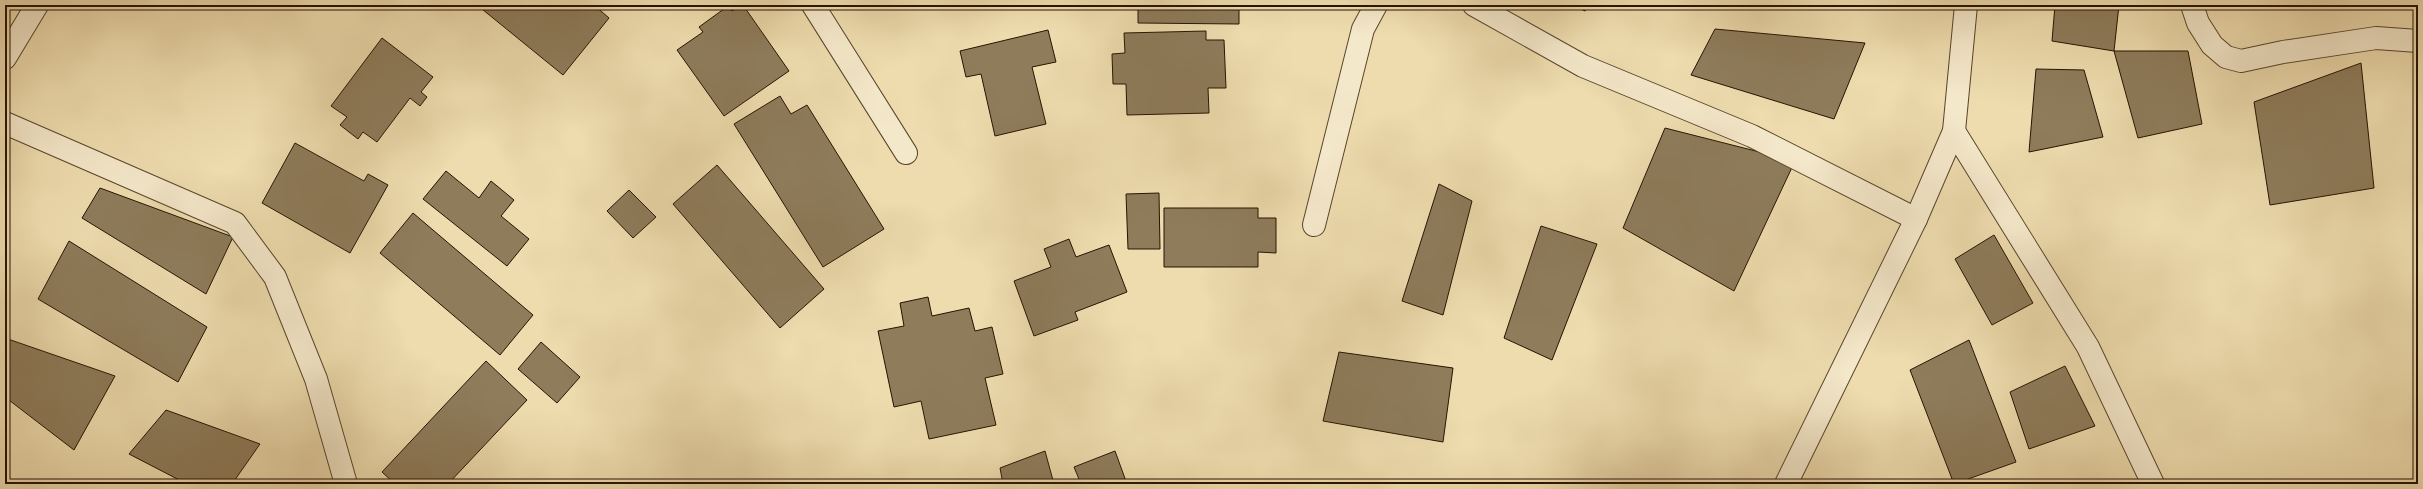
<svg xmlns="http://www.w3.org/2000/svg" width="2423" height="489" font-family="Vollkorn,serif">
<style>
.building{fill:#8e7c5b;stroke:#271301}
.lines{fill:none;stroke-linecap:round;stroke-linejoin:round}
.minor-casing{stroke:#59452c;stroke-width:24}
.tertiary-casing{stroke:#59452c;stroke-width:24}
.minor{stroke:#f4e8ca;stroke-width:22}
.tertiary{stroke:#f4e8ca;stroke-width:22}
</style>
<rect width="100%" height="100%" fill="#eedcae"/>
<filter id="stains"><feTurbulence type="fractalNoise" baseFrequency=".005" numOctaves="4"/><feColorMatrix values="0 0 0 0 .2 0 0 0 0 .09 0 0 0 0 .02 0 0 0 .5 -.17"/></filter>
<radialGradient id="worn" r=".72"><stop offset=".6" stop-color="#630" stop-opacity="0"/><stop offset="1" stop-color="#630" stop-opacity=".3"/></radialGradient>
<path class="building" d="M477,5h117l15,13 -46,57z
M741,5h2l46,66 -65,45 -47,-66 26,-18 -4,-5 29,-21 4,5z
M1138,5h101v19l-101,-1z
M1572,5h16l-3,6z
M2055,5h64l-5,46 -62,-10z
M1715,29l150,14 -31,76 -143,-44z
M1048,30l8,32 -24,5 14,57 -51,12 -14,-62 -15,3 -6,-26z
M1206,31v9h18l2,48h-18l1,25 -82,2 -1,-31h-13l-1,-30 13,-1 -1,-20z
M382,38l51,39 -12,15 6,5 -7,9 -10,-8 -33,44 -14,-10 -5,7 -18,-14 7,-8 -16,-11z
M2114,51h74l14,73 -64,14z
M2361,63l13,125 -104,17 -16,-103z
M2036,69l48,1 19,67 -74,15z
M780,96l11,18 16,-9 77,124 -61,38 -89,-143z
M1665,128l130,33 -61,130 -111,-63z
M295,143l69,38 4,-7 20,11 -38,68 -88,-50z
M717,165l107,124 -44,39 -107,-124z
M446,171l33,27 12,-17 23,19 -13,16 28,23 -22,27 -84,-67z
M1439,184l33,17 -29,114 -41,-14z
M100,188l133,49 -27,57 -124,-76z
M629,190l27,27 -23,21 -26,-27z
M1159,193l1,56h-32l-2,-55z
M1164,208h94v10h18v35l-18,-1v15h-94z
M413,213l120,102 -33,40 -120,-102z
M1541,226l56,18 -45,116 -48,-22z
M1994,235l39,68 -41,22 -37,-66z
M1069,239l7,18 33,-12 18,47 -52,20 3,8 -44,16 -20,-55 37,-14 -7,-18z
M69,241l138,86 -29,55 -140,-83z
M928,297l4,19 37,-8 6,23 17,-4 11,47 -18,4 11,47 -67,14 -8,-38 -27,6 -16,-76 26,-5 -4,-23z
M5,338l110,38 -41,74 -69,-53z
M1969,340l47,122 -62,22 -44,-114z
M541,342l39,35 -23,26 -39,-34z
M1339,352l114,16 -10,74 -120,-21z
M486,361l41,39 -79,84h-53l-13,-12z
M2065,366l30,60 -66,23 -19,-57z
M166,410l94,34 -28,40h-45l-58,-30z
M1045,451l9,33h-51l-3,-16z
M1115,451l12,33h-46l-7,-17z"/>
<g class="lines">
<g class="minor-casing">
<path id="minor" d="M813,5l93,148
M1474,5l109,61 169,70 164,83
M2192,5l6,18 14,22 14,12 15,4 42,-9 93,-14 42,3
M5,123l230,100 40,54 41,102 30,105
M1954,131l134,216 65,137
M1314,225l49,-196 13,-24"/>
</g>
<g class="tertiary-casing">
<path id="tertiary" d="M5,58l32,-53
M1786,484l130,-265 38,-88 12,-126"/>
</g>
<use href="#minor" class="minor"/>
<use href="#tertiary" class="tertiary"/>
</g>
<rect width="2423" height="489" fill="none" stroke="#eedcae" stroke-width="20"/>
<rect x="6" y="6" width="2411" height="477" fill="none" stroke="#271301" stroke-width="2"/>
<rect x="10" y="10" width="2403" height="469" fill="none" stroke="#271301"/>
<rect width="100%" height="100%" filter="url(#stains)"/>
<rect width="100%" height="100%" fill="url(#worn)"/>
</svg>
